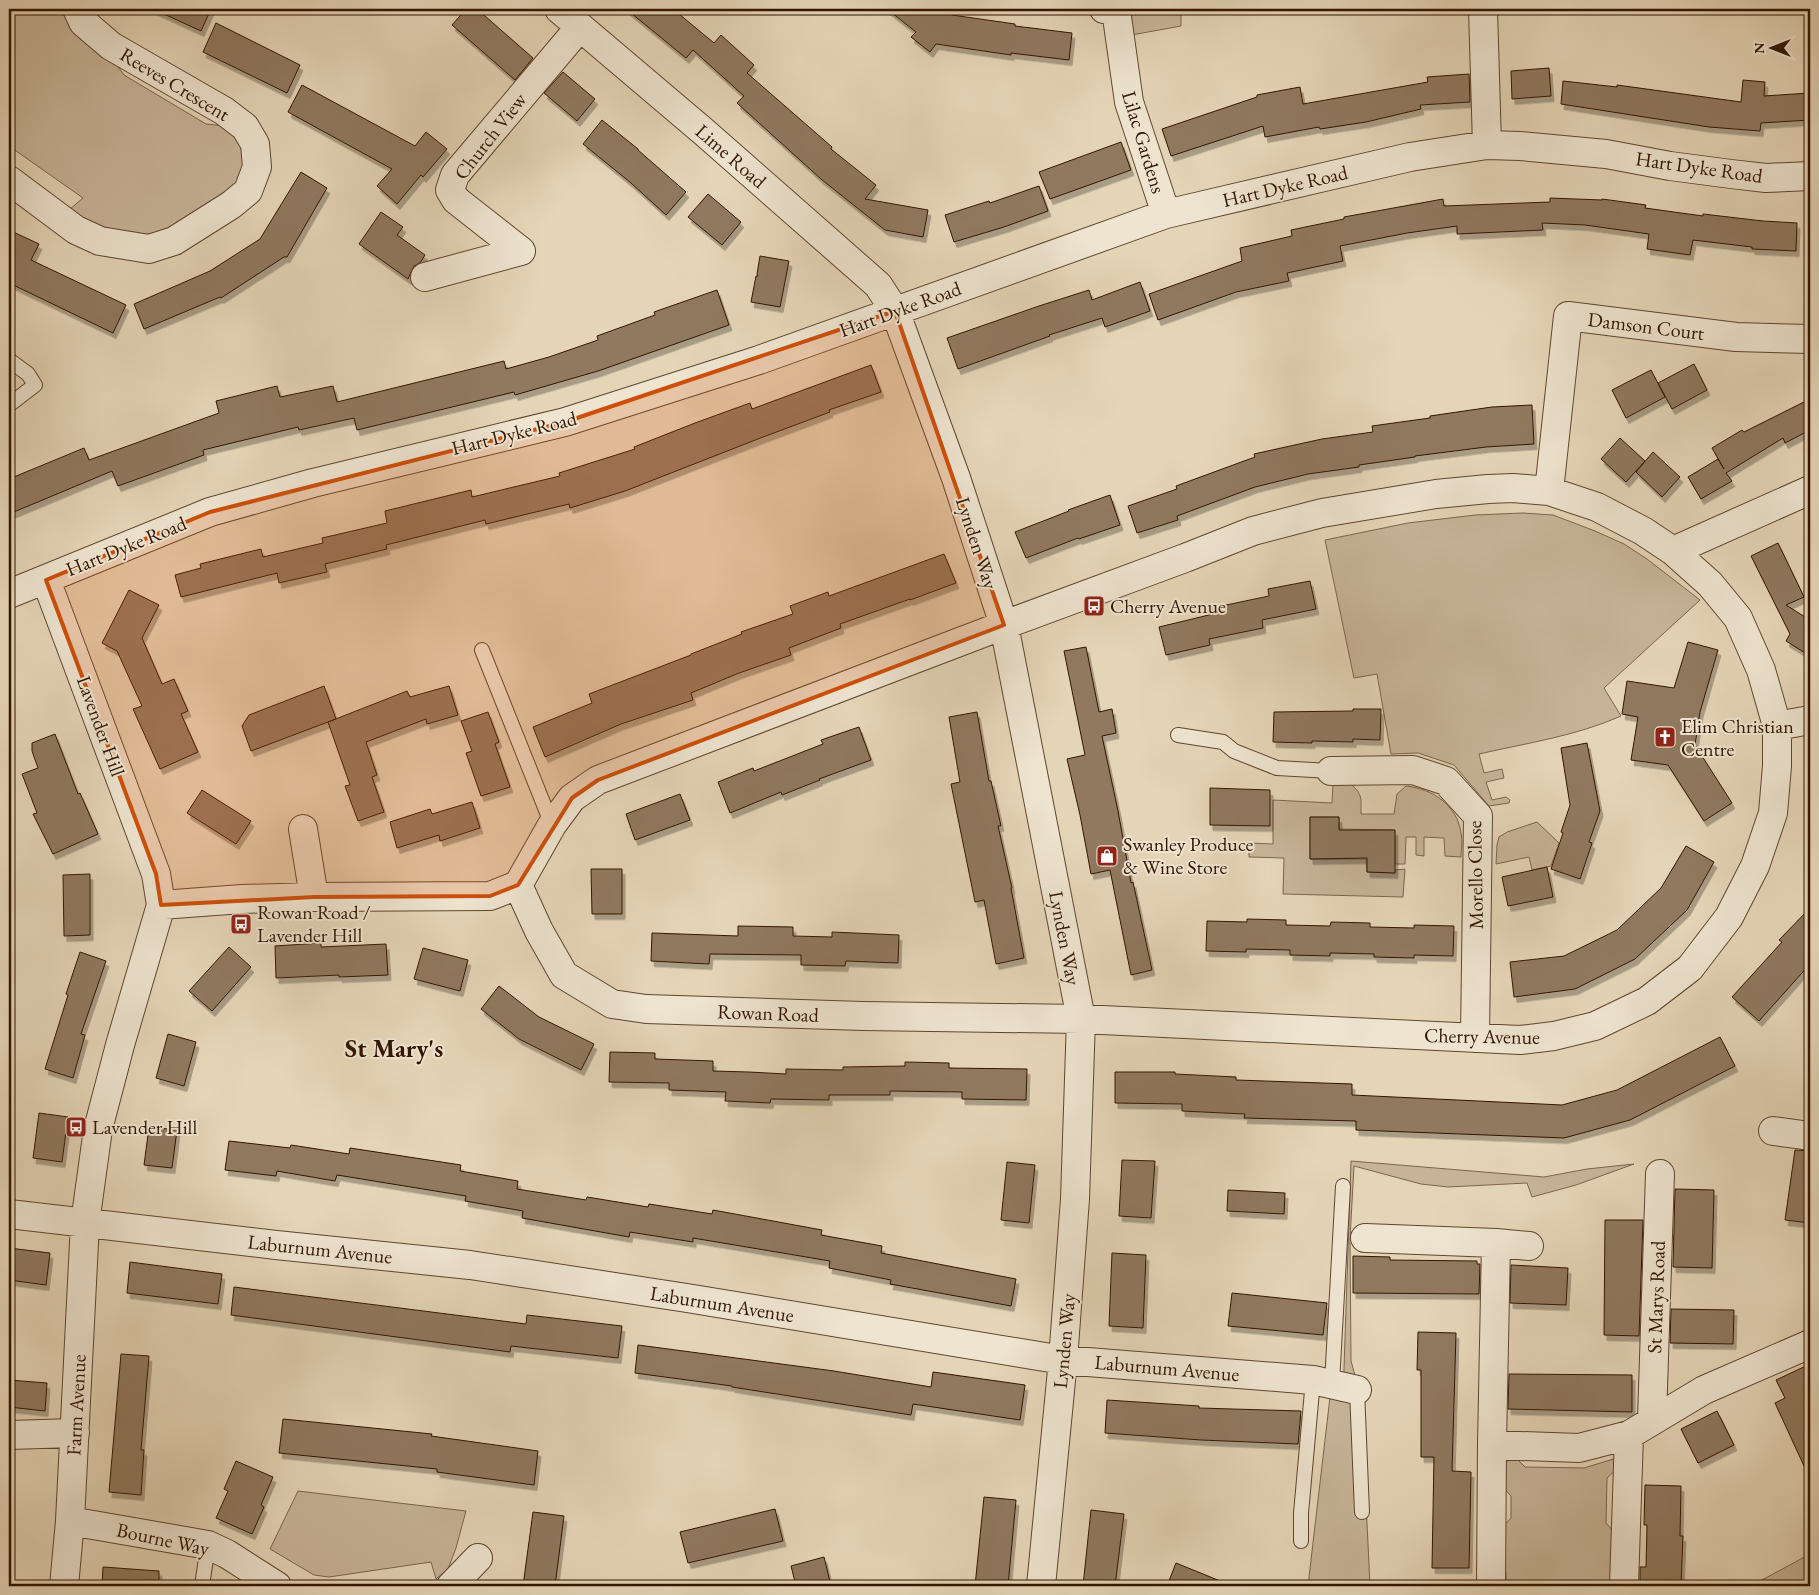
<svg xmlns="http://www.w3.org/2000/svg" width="1819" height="1595" font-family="'EB Garamond',serif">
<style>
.green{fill:#c7b498;stroke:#7d644c}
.building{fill:#90795f;stroke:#331500;filter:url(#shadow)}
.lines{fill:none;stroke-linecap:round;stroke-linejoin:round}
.service-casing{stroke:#60452e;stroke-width:16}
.minor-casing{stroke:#60452e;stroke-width:30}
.service{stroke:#eee4d0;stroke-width:14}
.minor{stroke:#eee4d0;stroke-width:28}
.marked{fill:#cd4f0a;fill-opacity:0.2;stroke:#cd4f0a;stroke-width:4;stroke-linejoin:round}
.labels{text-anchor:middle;stroke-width:4;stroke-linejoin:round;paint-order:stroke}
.street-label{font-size:20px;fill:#331500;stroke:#eee4d0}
.poi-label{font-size:20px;fill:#331500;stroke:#eee4d0;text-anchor:start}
.district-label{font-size:25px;font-weight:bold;fill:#331500;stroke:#eee4d0}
</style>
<defs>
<filter id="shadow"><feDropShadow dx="3" dy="5.5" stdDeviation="0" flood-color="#0004"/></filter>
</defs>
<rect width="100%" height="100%" fill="#e5d5b7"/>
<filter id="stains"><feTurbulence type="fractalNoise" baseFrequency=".004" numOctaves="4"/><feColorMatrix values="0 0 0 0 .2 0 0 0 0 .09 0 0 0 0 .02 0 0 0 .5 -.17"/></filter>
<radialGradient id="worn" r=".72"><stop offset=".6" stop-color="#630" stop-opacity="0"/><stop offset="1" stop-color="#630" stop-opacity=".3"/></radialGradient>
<path class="green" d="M9,9h60l42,48 13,18 82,49 20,2 16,14 4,35 -22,23 -74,41 -46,-6 -34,-24 13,-11 -74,-52z
M1125,9h56v17l-55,10z
M1523,513l30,2 42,16 29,13 23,15 53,41 -96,88 17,28c-45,20 -94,27 -142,38l5,19 18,-4 2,9 -18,4 6,18 14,-3 4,3 -1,3 -20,3 -35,-41 -36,-12 -27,1 -14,-80 -23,4 -29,-138 83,-17 67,-8z
M1333,783l18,1c12,11 10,15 10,30h33l3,-20 9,-8c27,3 51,19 55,47 2,8 0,17 0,24l-16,-1 -1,-18 -20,-1v19l-8,-1v-18h-10l-1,27h-10v-34l-56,-1v-12h-29v42h56l1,13 28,1v-3l10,-1 -2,28 -120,-3 1,-36 -35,-1v-14l24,1v-44l59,3z
M1537,822l22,21 -8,23 -19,4 -3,-13 -33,7 1,-19 2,-8 8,-5z
M1351,1161l193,16 43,-8 47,-5 -58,21 -44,12 -5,-14 -79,4 -27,-3 -67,-18 -4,73 1,122 10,36 9,189h-62l22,-189 13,1z
M1515,1457l10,10 59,1 36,-11v9l-13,12 -1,45 9,10 -1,53h-108v-14l-11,-10 5,-32 11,-12v-22l-10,-11c1,-15 -1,-22 14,-28z
M298,1491l168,20 -10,37 -8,21 -12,10 -5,-17 -102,15 -15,-2 -44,-26z
M1810,1554v32h-59z"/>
<path class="building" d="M153,9h58l-10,22z
M466,9h11l56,49 -18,22 -63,-55z
M626,9h47l41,34 7,-8 33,30 -7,8 85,74 -1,2 45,36 -11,14 63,11 -5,27 -38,-7 -64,-51 -84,-76 7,-7 -51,-46 -7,8z
M887,9h57l8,6 63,9v2l57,7 -3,27 -58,-7v2l-75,-11 -6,8 -19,-15 5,-5z
M216,23l84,42 -13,28 -84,-41z
M1549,68l2,28 -39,3 -1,-28z
M563,72l32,27 -18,22 -33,-28z
M1469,74l1,28 -50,3 1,4 -55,13 -46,7 -1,-2 -54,10 -2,-11 -92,30 -9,-27 95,-32v-2l43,-8 3,17 125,-22 -1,-5z
M1743,80l22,2 -1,14 46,-3v27l-49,3 -1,8 -51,-4 -148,-23 2,-23 54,6v-2l124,17z
M302,85l113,61 11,-14 21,17 -24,28 -2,-2 -24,29 -20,-18 15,-17 -104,-57z
M602,120l36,29v1l48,42 -20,23 -35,-32 -48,-39z
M1121,142l10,28 -81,29 -11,-27z
M301,172l26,16 -40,69h-3l-63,41 -1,-1 -76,32 -10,-25 76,-33 50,-32z
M1039,186l9,25 -44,16 -50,15 -9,-27 44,-14 1,2z
M708,194l33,28 -19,23 -34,-28z
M1550,198l52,2v-1l44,6 -1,3 58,8v-2l60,7 34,2 -1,28 -44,-2v-2l-59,-7 -3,15 -43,-6 2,-15 -64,-9 -43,-2 1,7 -86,4v-8l-50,7 -67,13 3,15 -56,12 2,8 -53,11 -78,28 -9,-26 93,-33 -2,-13 52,-12 -1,-6 53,-11v-2l99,-18 1,7 106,-4z
M381,212l22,15 -6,8 28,20 -5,8 -6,3 -6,13 -49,-35z
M9,230l30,14 -8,16 95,45 -13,28 -104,-50z
M760,256l29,5 -9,46 -29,-5 5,-26h2l-1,-2z
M1140,282l10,29 -45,16 -3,-9 -53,17 1,1 -92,33 -11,-31 92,-32 50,-16 3,10z
M717,290l12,35 -131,46 -83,24 -1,-3 -157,38 -3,-12 -55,12 -1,-3 -95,23 1,5 -86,31 -6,-15 -103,43v-35l75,-31 5,12 130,-47 -3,-12 61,-15 3,11 53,-11 4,16 167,-41 2,8 43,-12 49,-17 -1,-4 58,-21 -1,-3z
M1694,364l13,26 -35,19 -14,-26z
M871,365l10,27 -52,18 1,2 -67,25 -138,54 -55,17 -1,-4 -83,20 -1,-4 -99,25 1,4 -62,15 2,8 -48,11 -2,-10 -96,24 -6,-22 26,-7 -1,-4 61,-15 2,8 60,-14 -1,-5 65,-15 -2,-12 86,-21 1,7 88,-21 -1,-3 76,-24 -1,-2 61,-24 55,-20 2,6z
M1651,370l14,27 -39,21 -14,-28z
M1810,399v31l-25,13 -2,-5 -57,35 6,8 -31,18 -13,-22 30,-18 6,10 -12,-21 30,-18 2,2z
M1532,405l2,39 -48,3 -71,9v1l-56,8v2l-51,7 -53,13 -78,29 1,4 -41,13 -9,-27 49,-17 -1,-3 79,-29 -1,-3 68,-15 51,-7 -1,-6 58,-8v-2l62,-9z
M1620,438l25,23 -19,21 -25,-23z
M1653,452l27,25 -18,20 -26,-25z
M1110,495l10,30 -41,14 -1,-1 -52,20 -11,-26 54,-21 -1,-1z
M1778,543l26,54 -18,8 24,15v36l-24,-15 4,-7 -39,-78z
M944,554l12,29 -46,17v-1l-70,25 1,4 -52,20 2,7 -52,18 -48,20 2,7 -72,24 -76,33 -12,-30 59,-24 -3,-9 102,-39v-1l51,-20 -1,-2 52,-18 -3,-8 38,-14 1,4z
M1310,581l6,28 -54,11 1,8 -54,11 1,6 -44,10 -7,-28 54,-13 -1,-6 57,-12 -1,-7z
M129,590l30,15 -17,33 20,46 12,-5 14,32 -7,3 17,38 -38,17 -27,-60 9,-3 -25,-55 -15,-8z
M1688,642l30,8 -18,62 -5,33 37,58 -28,18 -36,-56 -37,-5 7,-43 -16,-3 5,-33 47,7z
M1086,647l13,65 13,-3 4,24 -14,3 16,75 13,72 2,-1 19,88 -21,5 -21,-105 -19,4 -11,-59 -13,-56 18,-4 -21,-104z
M324,686l12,33 -85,32 -9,-25 7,-11z
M449,686l9,29 -31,9 -1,-5 -60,23 11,33 -5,2 12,35 -26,9 -13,-35 5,-1 -22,-63 79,-31 3,6z
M1353,709h28l-1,31 -27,-1v3l-41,-1v2l-39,-1 1,-30 79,-1z
M488,712l11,30 -4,2 15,43 -29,9 -15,-43 6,-2 -11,-30z
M977,712l12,69h2l10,45h-3l14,62h-1l13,70 -28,6 -12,-64 -9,2 -24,-118 9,-2 -11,-65z
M859,727l12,33 -52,19 1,1 -38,15 -1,-3 -51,21 -12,-31 35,-14 1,3 69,-27 -2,-4z
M55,734l23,60 2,-1 18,41 -45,20 -20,-40 4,-1 -15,-39 16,-6 -6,-17v-8z
M1587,743l13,68 -11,31 3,1 -12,36 -29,-10 12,-36 -2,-1 9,-27 -9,-57z
M1210,788l60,2v36l-60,-1z
M202,790l49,31 -15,23 -49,-31z
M680,794l10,26 -55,20 -9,-26z
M472,802l8,26 -40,13 -1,-6 -42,13 -7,-26 40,-13 2,5z
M1310,817h29v13h56v43l-28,-1v-14l-57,1z
M1686,846l28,16 -27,48 -52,49 -60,30 -61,8 -4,-35 54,-6 53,-26 44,-42z
M1547,867l6,30 -45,9 -6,-29z
M591,869h31v45h-30z
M90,874v61l-26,1 -1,-61z
M1810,908v56l-51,57 -27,-24 50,-55 -3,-2z
M1247,919l39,1v5l44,1 1,-4 39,1v4l44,1v-3l40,1 -1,30 -39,-1v3l-40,-1v-3l-44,-1v3l-40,-1v-5l-44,-1v3l-40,-1 1,-30 40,1z
M738,926l55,1v9l39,1v-5l67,3 -1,28 -52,-2 -1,5 -44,-1v-10l-91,-1 -1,10 -58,-3 1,-28 86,3z
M321,943v4l65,-3 2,31 -49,2v-2l-63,3 -1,-32z
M229,947l22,20 -39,44 -23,-20z
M423,948l45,12 -8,31 -46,-12z
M80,952l26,9 -25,73 4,1 -12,43 -28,-9 23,-74 -2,-1z
M499,986l40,31 55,27 -13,26 -62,-31 -38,-30z
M168,1034l28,8 -12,44 -28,-8z
M1720,1037l15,29 -105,54 -66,18 -208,-8v-9l-112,-3 1,-4 -63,-3v-7l-67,-1v-31h60v2l61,3v3l116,4v11l210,10 55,-15z
M610,1052l45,1v6l58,2v10l36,1 37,2v-5l57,1v-3l62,-1v-4l44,1v5l78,1 -1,31 -64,-1v-7l-72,-1v4h-61v5l-58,-1 -1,4 -45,-2 1,-9 -57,-2v-7l-60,-1z
M39,1113l29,4 -6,45 -29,-4z
M149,1127l28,3 -5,38 -28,-3z
M229,1141l61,7 1,-3 58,9 1,-6 111,17 -1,6 58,10 -1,8 69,11 1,-3 61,10 1,-3 63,10 1,-4 109,20 -1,5 61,11 -1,7 135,26 -5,27 -121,-22 1,-4 -62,-12 1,-7 -137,-23v4l-63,-10 -1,5 -107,-19 1,-7 -58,-10 1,-5 -129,-21 -2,6 -58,-10 -1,5 -51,-6z
M1795,1150l15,1v72l-25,-3z
M1122,1160l33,1 -4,57 -32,-2z
M1007,1162l28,3 -6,58 -28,-3z
M1675,1189l39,1 -2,78 -39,-1z
M1228,1190l57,3 -1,21 -57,-3z
M1605,1220h38l-4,116 -35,-1z
M9,1248l41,5 -4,32 -37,-5z
M1112,1253l34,2 -3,73 -34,-2z
M1353,1256l37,1v3l87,1v3h3l-1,30 -126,-1z
M130,1262l92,12 -4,30 -91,-11z
M1511,1265l57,3 -2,37 -56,-2z
M234,1287l292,37 1,-9 95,11 -4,32 -107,-12 -1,6 -279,-37z
M1232,1293l95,10 -4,32 -95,-9z
M1671,1309l63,1 -1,34 -63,-1z
M1418,1332l38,1 -4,138 19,1 -2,96h-37l2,-111h-13v-87h-4z
M638,1345l196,26 97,16 2,-15 92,13 -5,35 -107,-16 -2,11 -179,-28v-1l-97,-13z
M121,1354l28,2 -8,94h3l-3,45 -32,-3z
M1810,1364v115l-35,-76 10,-5 -9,-18z
M1509,1374l123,1v37l-124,-3z
M9,1380l38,3 -2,28 -36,-4z
M1107,1400l92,6v2l102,3 -3,33 -97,-4 -96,-7z
M1717,1411l17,34 -36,18 -17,-34z
M283,1419l149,15 -1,2 107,15 -4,34 -97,-13v-3l-158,-16z
M236,1461l37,16 -12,28 3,2 -12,27 -36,-16 12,-27 -4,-2z
M1645,1485l36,1 -1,50h3l-2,50h-41v-19h6l1,-42h-3z
M984,1497l32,3 -8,86h-33z
M775,1509l8,32 -95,22 -8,-31z
M1091,1510l33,4 -9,72h-32z
M533,1512l31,4 -9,70h-32z
M824,1557l7,29h-35l-5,-20z
M1176,1563l54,22v1h-63z
M103,1567l56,4v15h-57z"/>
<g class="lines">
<g class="service-casing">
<path id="service" d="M9,360l19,14 7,11 -26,20
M482,650l70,175
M1178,735l45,7 11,9 43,17 54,3
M1332,1383l11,-197
M1357,1390l5,122
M1301,1541v-28l12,-133
M202,1586l6,-41"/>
</g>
<g class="minor-casing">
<path id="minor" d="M559,9l145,123 174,153 17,26 61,167 48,147 77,394 -6,180 -12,161 -22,226
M1104,9l12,1 13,92 37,112
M1483,9l4,136
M9,180l67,50 24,11 49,8 25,-8 57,-36 17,-14 9,-24 -2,-23 -10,-17 -21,-16 -113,-65 -28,-24 -6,-13
M425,277l96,-26 -65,-51 -6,-10 5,-15 125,-148
M1549,491l19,-175 168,21 74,2
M1673,551l137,-61
M46,580l110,294 5,31 -41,140 -22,84 -13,94 -15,298 -6,65
M9,594l201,-82 103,-29 252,-61 194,-62 407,-146 244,-57 77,-12 33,1 86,8 64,12 61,8 35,4 44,-2
M1777,726l33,-6
M1331,771l82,-1 33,11 32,35 -3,222
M303,829l11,68
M161,905l81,-6 72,-2 176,-1 28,-11 34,-60 20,-27 26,-18 406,-155 181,-67 68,-27 69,-18 114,-19 52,-5 25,-1 36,3 48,16 46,24 30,20 37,33 28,34 23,52 16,56v40l-4,47 -18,53 -26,51 -39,51 -43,33 -52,25 -41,10 -34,4 -439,-21 -218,-3 -217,-7 -34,-5 -48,-29 -25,-44 -21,-46
M1773,1131l37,5
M9,1214l267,31 194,20 217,33 376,62 250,20 44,10
M1365,1238l131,5
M1652,1419l8,-245
M9,1435l66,-2
M1492,1445l4,-202 33,3
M70,1521l138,24 19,9 50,32
M451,1586l27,-28
M1491,1586l1,-141 87,3 50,-13
M1624,1586l5,-151 75,-45 106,-46"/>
</g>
<use href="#service" class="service"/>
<use href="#minor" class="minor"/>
</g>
<path class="marked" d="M895,311l109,314 -406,155 -26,18 -54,87 -28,11 -176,1 -153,8 -5,-31 -110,-294 164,-68 355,-90z"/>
<defs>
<g id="bus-square" transform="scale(1.125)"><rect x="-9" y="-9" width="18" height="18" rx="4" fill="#8f2418" stroke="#eee4d0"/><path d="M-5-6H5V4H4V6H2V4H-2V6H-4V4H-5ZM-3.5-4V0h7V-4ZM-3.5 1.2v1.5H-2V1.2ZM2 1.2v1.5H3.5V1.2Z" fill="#fff"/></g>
<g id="church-square" transform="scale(1.125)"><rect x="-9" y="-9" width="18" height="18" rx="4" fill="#8f2418" stroke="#eee4d0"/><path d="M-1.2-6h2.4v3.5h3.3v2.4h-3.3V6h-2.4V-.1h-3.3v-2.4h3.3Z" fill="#fff"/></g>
<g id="shop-square" transform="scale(1.125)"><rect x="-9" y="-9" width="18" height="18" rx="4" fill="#8f2418" stroke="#eee4d0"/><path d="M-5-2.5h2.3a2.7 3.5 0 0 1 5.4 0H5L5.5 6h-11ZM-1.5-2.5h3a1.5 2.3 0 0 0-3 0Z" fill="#fff"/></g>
</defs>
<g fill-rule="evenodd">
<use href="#bus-square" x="1094" y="606"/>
<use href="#church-square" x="1665" y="737"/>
<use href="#shop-square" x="1107" y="856"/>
<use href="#bus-square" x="241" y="924"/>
<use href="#bus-square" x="76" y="1127"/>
</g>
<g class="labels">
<g class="street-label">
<text transform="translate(175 84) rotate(31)" y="7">Reeves Crescent</text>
<text transform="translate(490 136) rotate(-52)" y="7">Church View</text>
<text transform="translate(1144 142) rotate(73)" y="7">Lilac Gardens</text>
<text transform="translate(731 156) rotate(41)" y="7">Lime Road</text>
<text transform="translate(1699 167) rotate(8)" y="7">Hart Dyke Road</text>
<text transform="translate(1285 186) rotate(-13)" y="7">Hart Dyke Road</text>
<text transform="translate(900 309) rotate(-20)" y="7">Hart Dyke Road</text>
<text transform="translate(1646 326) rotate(7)" y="7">Damson Court</text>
<text transform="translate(514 433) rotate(-14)" y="7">Hart Dyke Road</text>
<text transform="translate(977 543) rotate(72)" y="7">Lynden Way</text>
<text transform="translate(126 546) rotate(-22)" y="7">Hart Dyke Road</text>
<text transform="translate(101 726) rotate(70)" y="7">Lavender Hill</text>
<text transform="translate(1475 875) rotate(-91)" y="7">Morello Close</text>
<text transform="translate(1065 938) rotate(79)" y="7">Lynden Way</text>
<text transform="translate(768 1013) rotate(2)" y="7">Rowan Road</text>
<text transform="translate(1482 1036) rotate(1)" y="7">Cherry Avenue</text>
<text transform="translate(320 1249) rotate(6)" y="7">Laburnum Avenue</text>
<text transform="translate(1656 1297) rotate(-88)" y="7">St Marys Road</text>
<text transform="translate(722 1304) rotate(9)" y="7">Laburnum Avenue</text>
<text transform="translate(1064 1341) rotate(-85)" y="7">Lynden Way</text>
<text transform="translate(1167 1368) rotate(5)" y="7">Laburnum Avenue</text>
<text transform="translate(76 1405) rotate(-87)" y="7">Farm Avenue</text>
<text transform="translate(163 1539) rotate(12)" y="7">Bourne Way</text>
</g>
<g class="poi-label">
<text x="1110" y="613">Cherry Avenue</text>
<text x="1681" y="733">Elim Christian<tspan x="1681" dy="23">Centre</tspan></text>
<text x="1123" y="851">Swanley Produce<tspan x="1123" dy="23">&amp; Wine Store</tspan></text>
<text x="257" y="919">Rowan Road /<tspan x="257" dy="23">Lavender Hill</tspan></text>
<text x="92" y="1134">Lavender Hill</text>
</g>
<g class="district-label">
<text x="394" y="1057">St Mary's</text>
</g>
</g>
<rect width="1819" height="1595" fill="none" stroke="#e5d5b7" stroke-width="30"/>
<rect x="10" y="10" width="1799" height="1575" fill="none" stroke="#331500" stroke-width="2.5"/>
<rect x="15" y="15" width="1789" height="1565" fill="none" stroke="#331500"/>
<g transform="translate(1772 48) rotate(270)" stroke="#eee4d0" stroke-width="4" paint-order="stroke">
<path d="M0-4L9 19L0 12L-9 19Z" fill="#331500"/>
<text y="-8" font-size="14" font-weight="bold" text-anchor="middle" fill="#331500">N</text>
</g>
<rect width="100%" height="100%" filter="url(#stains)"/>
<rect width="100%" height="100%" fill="url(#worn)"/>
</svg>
